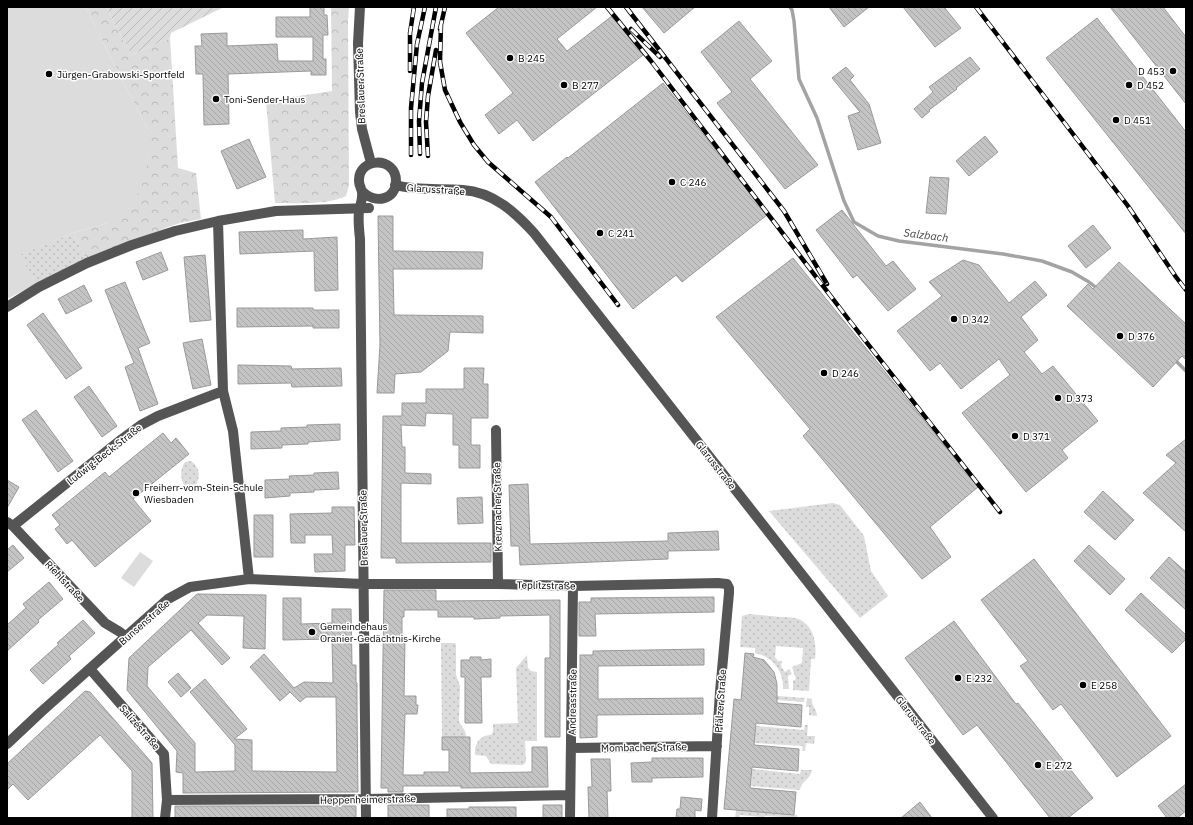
<svg xmlns="http://www.w3.org/2000/svg" width="1193" height="825" font-family="'IBM Plex Sans',sans-serif">
<style>
.grass{fill:url(#grass-dots)}
.forest{fill:url(#forest-crowns)}
.garden{fill:url(#garden-furrows)}
.pitch{fill:#dcdcdc}
.lines{fill:none;stroke-linecap:round;stroke-linejoin:round}
.stream{stroke:#a3a3a3;stroke-width:3.5}
.building{fill:url(#building-back-hatch);stroke:#999}
.minor{stroke:#555;stroke-width:10}
.rail-casing{stroke:#000;stroke-width:4.5}
.rail{stroke:#fff;stroke-width:3;stroke-dasharray:9;stroke-linecap:butt}
.poi-dot{fill:#000;stroke:#fff;stroke-width:1.5}
.labels{text-anchor:middle;stroke-width:3;stroke-linejoin:round;paint-order:stroke}
.poi-label{font-size:10px;fill:#000;stroke:#fff;text-anchor:start}
.street-label{font-size:10px;fill:#000;stroke:#fff}
.water-label{font-size:11px;font-style:italic;fill:#444;stroke:#fff}
</style>
<defs>
<pattern id="grass-dots" width="8" height="8" patternUnits="userSpaceOnUse"><rect width="8" height="8" fill="#dcdcdc"/><path d="M2 2h.1M6 6h.1" fill="none" stroke="#bbb" stroke-width="1.8" stroke-linecap="round"/></pattern>
<pattern id="forest-crowns" width="20" height="18" patternUnits="userSpaceOnUse"><rect width="20" height="18" fill="#dcdcdc"/><path d="M2 6a3 3 0 1 1 6 0M12 15a3 3 0 1 1 6 0" fill="none" stroke="#bbb"/></pattern>
<pattern id="garden-furrows" width="10" height="10" patternUnits="userSpaceOnUse"><rect width="10" height="10" fill="#dcdcdc"/><path d="M-1 1l2-2M0 10L10 0M9 11l2-2" fill="none" stroke="#bbb"/></pattern>
<pattern id="building-back-hatch" width="6" height="6" patternUnits="userSpaceOnUse"><rect width="6" height="6" fill="#c4c4c4"/><path d="M-1 5l2 2M0 0l6 6M5-1l2 2" fill="none" stroke="#a7a7a7"/></pattern>
</defs>
<rect width="100%" height="100%" fill="#fff"/>
<path class="grass" d="M73,233l14,28 -51,23 -17,-29z
M191,461c10,7 10,19 2,28h-5c-8,-7 -9,-18 -3,-27z
M833,503l7,2 24,31 7,35 17,25 -28,22 -91,-107z
M749,614c10,1 20,2 31,3 5,0 10,0 15,1 19,5 22,25 20,41h-4l-2,32 -16,-1v-9l3,-2 -4,-12 10,-4 1,-15 -27,-2 -1,11 3,4h4l-1,5 4,6 4,-3 3,5 -4,2 1,13h-6c1,-18 -11,-33 -28,-36v-5l-15,-1 2,-31z
M441,643h14l1,2v30l4,11 -1,35c2,6 7,8 7,16h-24z
M527,655l1,13 3,3 6,1v69h-12l1,21 -3,3 -32,-1 -5,-8 -11,-1v-7l3,-7 6,-5 6,-1 2,-1 1,-3v-7l25,-1 -2,-55z
M764,695l41,3 -1,4 -40,-3z
M807,698l5,1c-1,7 5,10 5,17l-8,-1v-8h-3z
M805,725h3l-1,11h8l-1,8 -8,-1 -1,8h-3l1,-5 -49,-3 2,-17 48,4z
M752,769l48,5 1,-4h11c-1,9 -11,11 -12,20l-49,-4z
M736,810l61,5v3l-32,-2 -1,2h-3v-1l-21,-2 -1,3h-4z"/>
<path class="forest" d="M85,7h21l25,48 39,-17 8,130 18,5 5,46 -21,4 -12,4 -81,34 -14,-28 35,-10 39,-59 3,-19 -3,-17z
M331,7h18l-1,12 1,166 -3,11c-17,9 -51,7 -71,7l-9,-102 66,-10z"/>
<path class="garden" d="M106,7h118l-53,26 -1,5 -39,17z"/>
<path class="pitch" d="M7,7h78l62,121 4,17 -7,35 -8,17 -12,15 -16,11 -35,10 -53,22 16,29 -27,14 -2,-3z
M140,552l13,9 -19,26 -13,-9z"/>
<g class="lines">
<path class="stream" d="M790,7l2,3 2,11 5,58 18,39 27,83 10,21 24,14 21,5 104,13 39,7 30,11 17,10 10,8
M1174,359l12,12"/>
</g>
<path class="building" d="M310,7h14v8h3l1,20h-5v24h3v16h-15v-4l-83,3 1,50 -25,1 -1,-51h-7l-1,-28h7l-1,-12 26,-1v13l50,-2 1,17h35v-24h-37v-20h34z
M499,7h98l-40,32 10,12 45,-35 31,39 -110,86 -16,-21 -18,14 -14,-19 28,-22 -47,-60z
M642,7h53l-31,26z
M829,7h40l-25,20z
M903,7h41l17,21 -26,19z
M1110,7h53l23,30v67z
M1097,18l89,114v102l-140,-176z
M739,21l33,40 -22,18 68,86 -33,24 -68,-86 15,-11 -31,-40z
M970,57l10,12 -24,19 1,1 -28,21 1,1 -8,7 -8,-9 19,-17 -4,-5z
M846,67l8,9 -4,4 19,24 12,39 -23,7 -10,-34 12,-4 -28,-34z
M663,83l104,132 -85,67 -6,-7 -43,34 -98,-127 32,-25 1,1z
M985,136l13,16 -29,24 -13,-15z
M249,139l17,38 -29,12 -16,-38z
M930,177l19,1 -3,36 -20,-1z
M842,210l44,56 7,-5 23,28 -28,22 -31,-36 -4,3 -37,-48z
M378,216h15v35l90,1 -1,17h-89l1,46 89,1v17l-33,-1 -2,19 -27,21 -26,2 -1,19h-17l3,-48z
M1093,225l18,23 -25,20 -18,-22z
M303,230v9l34,-2 1,53 -23,1 -1,-40 -74,3 -1,-22z
M161,252l7,18 -25,10 -7,-18z
M205,255l6,65 -21,2 -6,-65z
M793,258l185,229 -48,40 21,30 -29,22 -119,-143 7,-7 -94,-112z
M963,260l16,5 30,38 26,-22 12,14 -26,22 17,23 -14,12 18,22 11,-8 45,55 -36,29 6,8 -42,34 -64,-79 48,-38 -11,-16 -38,30 -21,-26 -10,8 -33,-40 45,-35 -13,-14z
M1119,262l67,62v36l-4,-4 -29,31 -86,-81 21,-22 5,5z
M125,282l25,61 -12,5 20,56 -18,7 -15,-44 9,-4 -29,-73z
M84,285l8,16 -26,13 -8,-15z
M237,308h76v2h26v18h-26v-2l-76,1z
M43,313l39,55 -16,11 -39,-54z
M202,339l9,46 -18,4 -10,-46z
M238,365l53,1 1,3 49,-1 1,18 -50,1 -1,-4 -53,1z
M464,368h20l-1,16h5v34h-17v27h9v23h-21v-23h-6v-31l-27,-1 -1,13 -24,-1 1,22h3v26l26,1v10l-30,-1v60h90v19l-95,1v-5h-15l2,-142h19v-13h24v-14h38z
M89,386l28,40 -15,11 -28,-40z
M36,410l37,51 -15,11 -36,-52z
M340,424v16l-32,2v2l-26,1v3l-31,1v-17l30,-1v-3l26,-1v-2z
M163,433l8,10 5,-5 13,16 -56,45 18,22 -56,46 -23,-27 -5,4 -12,-15 5,-4 -8,-10 53,-43 4,5z
M1186,439v93l-43,-39 33,-30 -10,-8z
M338,472l1,17 -25,1v2l-24,1v3l-25,2v-18l25,-1 -1,-3 25,-1v-2z
M7,480l12,7 -12,21z
M528,484l2,60 138,-3v-8l50,-2 1,19 -51,1v8l-148,6 -1,-19h-8l-2,-61z
M1103,491l31,29 -19,20 -31,-28z
M482,497l1,26 -25,1 -1,-26z
M332,507h22l1,38h-10v26l-30,1 -1,-18h19l-1,-19h-27v8h-14l-1,-29 42,-1z
M254,515h19v42h-19z
M13,545l11,13 -17,14v-22z
M1089,545l36,34 -15,16 -36,-34z
M1169,557l17,15v38l-36,-32z
M1034,559l137,177 -54,41 -56,-73 -8,6 -33,-44 8,-5 -47,-61z
M49,582l14,17 -25,21 1,2 -32,29v-26l19,-17 -3,-4z
M384,590h52v11l124,-1v137h-15v-79h5v-43l-50,1v2l-26,1v-2h-36v-7h-34v7h-2v23h3l-1,56h12v9h2l-1,9h-12l-2,61h21v-3h25v-22h-7v-13h28v36l62,-1v-25h15l1,40 -87,1v-2h-58v6h-15v-4h-7z
M1141,593l45,42v4l-14,14 -47,-43z
M197,594l69,1 -1,54 -22,-1 1,-32 -37,-1 -9,8 32,35 -8,7 -31,-35 -43,37 -1,19 48,57v29l40,-1v-26l-45,-53 15,-13 42,50 -13,10 18,1v31l85,1 -1,-75h-30l-6,5 -10,-10 -10,9 -30,-34 14,-13 30,34 10,-6 29,1 -1,-44 -49,1v-42h18v26l31,-1v-14h19l1,56h4v18h1v29l1,80 -175,1v-20l-7,-1 1,-21 -50,-61 2,-32z
M714,597v15l-119,2 1,22h-17v-34h12v-4z
M83,620l12,13 -26,23 2,3 -28,25 -13,-14 29,-26 -2,-1z
M954,621l62,83 2,-1 75,95 -25,20h-18l-73,-93 -14,10 -58,-77z
M704,649v16l-106,1v33l105,-1v16l-106,1v22l-17,1v-83h13v-4z
M745,653l9,1 -1,3 11,3 10,12 3,12v19l25,2 -1,22 -45,-4 -2,22 45,4 -1,22 -46,-4 -2,21 46,4 -2,23 -70,-6 10,-110 7,1z
M470,657h11v3l10,-1v18h-10l1,46h-17v-46h-4v-17h9z
M178,673l13,15 -10,9 -13,-15z
M85,691l5,1 62,71 1,55h-21v-47l-32,-36 -72,65 -15,-16 -6,6v-26z
M652,758h51v19l-51,1v4h-20l-1,-19 21,-1z
M591,759h19l1,32h-4l1,27h-19l-1,-31h4z
M1186,784v27l-9,7h-10l-9,-12z
M681,797l21,2 -1,12 -6,-1v8h-19l1,-9h3z
M920,802l12,16h-31z
M388,805h41v13h-41z
M543,805h19v13h-19z
M175,806h181v12h-181z
M469,807h47v11h-69v-9h22z"/>
<g class="lines">
<path class="minor" d="M360,7l-2,36 2,69 2,17 9,34
M395,185c23,6 45,3 68,5 30,2 52,22 71,43l459,585
M363,192c12,12 33,8 33,-11 0,-25 -38,-24 -37,0 0,5 3,8 3,12 1,6 -2,12 -3,18 -1,9 0,19 1,28l6,579
M218,221l5,170 10,40 16,148
M7,307l32,-20 48,-24 45,-18 43,-14 43,-10 58,-10 93,-3
M496,430l2,154
M7,522l6,4 92,97 15,9 6,5
M13,526l109,-87 19,-14 17,-9 65,-25
M90,669l74,85 3,46 -2,18
M7,744l34,-32 127,-113 22,-12 59,-8 114,5h135l75,2 145,-3 9,1 2,4v5l-9,99 -8,126
M571,748l146,-2
M167,800l199,-1 204,-4
M570,818l3,-232"/>
<g class="rail-casing">
<path id="rail" d="M607,7l44,54 198,259 151,192
M626,7l158,204 43,73
M976,7l152,199 48,71 10,13
M441,24l-1,38 5,28 15,32 14,23 14,17 63,55 67,88
M440,29l5,-22
M631,29l29,28
M410,71v-38l4,-26
M420,154l-1,-33 3,-38 14,-76
M411,155v-47l6,-64 8,-37
M428,156l-2,-34 2,-26 8,-46"/>
</g>
<use href="#rail" class="rail"/>
</g>
<g class="poi-dot">
<circle cx="510" cy="58" r="4"/>
<circle cx="1173" cy="71" r="4"/>
<circle cx="49" cy="74" r="4"/>
<circle cx="564" cy="85" r="4"/>
<circle cx="1129" cy="85" r="4"/>
<circle cx="216" cy="99" r="4"/>
<circle cx="1116" cy="120" r="4"/>
<circle cx="672" cy="182" r="4"/>
<circle cx="600" cy="233" r="4"/>
<circle cx="954" cy="319" r="4"/>
<circle cx="1120" cy="336" r="4"/>
<circle cx="824" cy="373" r="4"/>
<circle cx="1058" cy="398" r="4"/>
<circle cx="1015" cy="436" r="4"/>
<circle cx="136" cy="493" r="4"/>
<circle cx="312" cy="632" r="4"/>
<circle cx="958" cy="678" r="4"/>
<circle cx="1083" cy="685" r="4"/>
<circle cx="1038" cy="765" r="4"/>
</g>
<g class="labels">
<g class="poi-label">
<text x="518" y="62">B 245</text>
<text x="1165" y="75" text-anchor="end">D 453</text>
<text x="57" y="78">Jürgen-Grabowski-Sportfeld</text>
<text x="572" y="89">B 277</text>
<text x="1137" y="89">D 452</text>
<text x="224" y="103">Toni-Sender-Haus</text>
<text x="1124" y="124">D 451</text>
<text x="680" y="186">C 246</text>
<text x="608" y="237">C 241</text>
<text x="962" y="323">D 342</text>
<text x="1128" y="340">D 376</text>
<text x="832" y="377">D 246</text>
<text x="1066" y="402">D 373</text>
<text x="1023" y="440">D 371</text>
<text x="144" y="491">Freiherr-vom-Stein-Schule<tspan x="144" dy="12">Wiesbaden</tspan></text>
<text x="320" y="630">Gemeindehaus<tspan x="320" dy="12">Oranier-Gedächtnis-Kirche</tspan></text>
<text x="966" y="682">E 232</text>
<text x="1091" y="689">E 258</text>
<text x="1046" y="769">E 272</text>
</g>
<g class="street-label">
<text transform="translate(360 86) rotate(-92)" y="4">Breslauer Straße</text>
<text transform="translate(436 189) rotate(4)" y="4">Glarusstraße</text>
<text transform="translate(104 454) rotate(-38)" y="4">Ludwig-Beck-Straße</text>
<text transform="translate(716 465) rotate(52)" y="4">Glarusstraße</text>
<text transform="translate(497 507) rotate(-91)" y="4">Kreuznacher Straße</text>
<text transform="translate(363 528) rotate(-91)" y="4">Breslauer Straße</text>
<text transform="translate(65 581) rotate(47)" y="4">Riehlstraße</text>
<text transform="translate(546 585) rotate(1)" y="4">Teplitzstraße</text>
<text transform="translate(144 622) rotate(-41)" y="4">Bunsenstraße</text>
<text transform="translate(720 701) rotate(-86)" y="4">Pfälzer Straße</text>
<text transform="translate(572 702) rotate(-89)" y="4">Andreasstraße</text>
<text transform="translate(916 720) rotate(52)" y="4">Glarusstraße</text>
<text transform="translate(140 727) rotate(49)" y="4">Salizéstraße</text>
<text transform="translate(644 747) rotate(-1)" y="4">Mombacher Straße</text>
<text transform="translate(368 799) rotate(-1)" y="4">Heppenheimerstraße</text>
</g>
<g class="water-label">
<text transform="translate(926 235) rotate(7)" y="4">Salzbach</text>
</g>
</g>
<rect width="1193" height="825" fill="none" stroke="#000000" stroke-width="16"/>
</svg>
